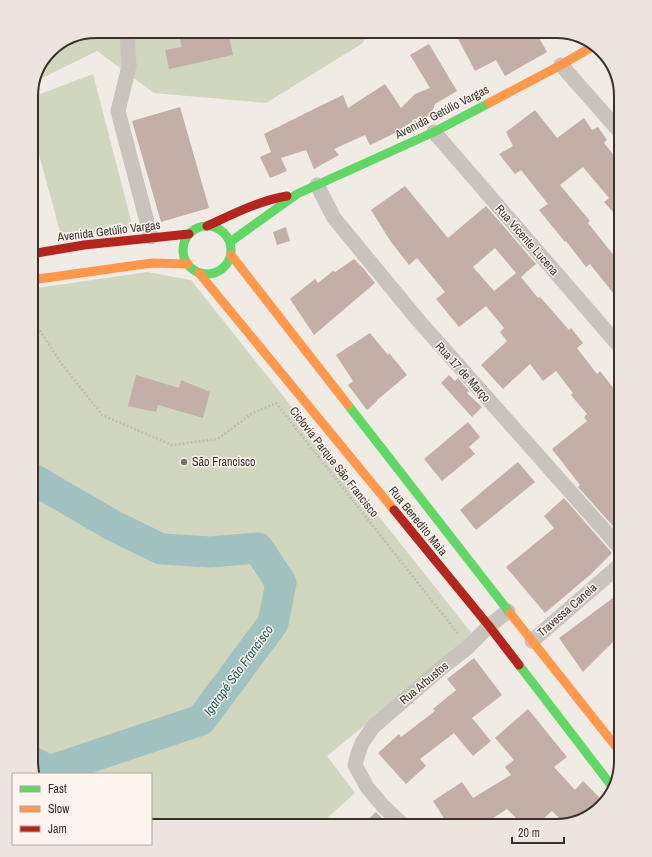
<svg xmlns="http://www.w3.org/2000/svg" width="652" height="857" font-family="'Archivo Narrow',sans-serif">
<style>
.green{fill:#d1d6bf}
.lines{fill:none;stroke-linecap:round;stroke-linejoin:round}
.river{stroke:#a1c2c1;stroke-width:31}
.building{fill:#c3afa7;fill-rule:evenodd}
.path{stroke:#c2bbb6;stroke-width:2.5;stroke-dasharray:2 2;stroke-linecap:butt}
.street{stroke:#c9c3be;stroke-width:15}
.fast{stroke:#63d668;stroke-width:9}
.slow{stroke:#ff974d;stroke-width:9}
.jam{stroke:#b3261e;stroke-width:9}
.poi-dot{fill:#7a716c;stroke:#fbf5ee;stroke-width:1.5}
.labels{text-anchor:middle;stroke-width:3;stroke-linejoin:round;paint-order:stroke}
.street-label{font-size:12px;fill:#3b302b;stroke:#fbf5ee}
.poi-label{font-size:12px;fill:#3b302b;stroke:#fbf5ee;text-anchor:start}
.water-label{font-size:13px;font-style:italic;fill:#1f5a5e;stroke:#fbf5ee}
.rim{fill:none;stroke:#3b302b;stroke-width:2}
</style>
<rect width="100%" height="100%" fill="#f0ebe5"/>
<path class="green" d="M96,31h272l-5,12 -97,60 -112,-10 -57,-42 -61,30 17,-34z
M93,74l40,154 -71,11 -31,-114v-9l8,-3 -4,-17z
M147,272l44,8 283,356 -147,120 28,37 -37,33h-167v-52h-116l-4,-13v-472z"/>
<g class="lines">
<path class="river" d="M31,761l18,10 152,-51 72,-97 8,-40 -23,-35 -48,4 -49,-3 -49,-24 -81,-47"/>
</g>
<path class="building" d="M178,31h50l5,24 -64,14 -4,-19 17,-3z
M454,31h81l12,21 -42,24 -9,-16 -21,11z
M429,44l28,47 -22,13 -2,6 -2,4 -7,4h-6l-27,17 -21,10 -5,-10 -31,14 5,6 -25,14 -8,-19 -25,8 6,13 -17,7 -10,-21 11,-5 -7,-18 52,-26 27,-13 5,13 37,-24 16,24 14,-14 15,-6 -20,-33z
M180,107l29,101 -48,14 -29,-101z
M535,110l22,28 27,-20 8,12 6,-3 9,13 -3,3 17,21v57l-17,-19 5,-4 -26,-31 -23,18 30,36 -2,2 27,34 6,-5v51l-31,-39 -4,3 -20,-26 -1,1 -26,-32 9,-6 -27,-34 -6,4 -16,-20 14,-8 -7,-14z
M405,186l43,52 38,-32 50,58 -15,13 17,21 2,-1 29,33 2,-2 12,15 -6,5 20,26 3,-3 14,18 7,-4v150l-43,-48 2,-2 -28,-36 35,-28 -3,-4 3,-3 -16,-19 2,-2 -17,-22 -13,10 -13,-17 -27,25 -22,-24 26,-24 -7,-9 4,-4 -18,-22 -27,21 -23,-28 9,-7 -28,-34 -8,7 -18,-23 -20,-32zM495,248l21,25 -22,18 -21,-24z
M286,227l4,14 -13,4 -4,-13z
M354,259l10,10 11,14 -61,52 -24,-36 25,-20 3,4 15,-12 2,1z
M370,333l18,22 1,-2 18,22 -30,25v1l-10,9 -19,-25 5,-4 -17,-26z
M136,375l43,13 2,-8 29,12 -7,26 -45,-13 -2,7 -28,-6z
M449,375l6,6 3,-3 11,13 -2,2 15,14 -10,10 -31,-34z
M468,422l12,15 -11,10 6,7 -33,27 -18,-22z
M518,462l17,20 -59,48 -16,-20z
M564,498l48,55 -21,21 -46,39 -39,-46 48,-39 -10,-12z
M621,592v42l-38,38 -24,-34z
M474,658l28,37 -30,23 19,23 -18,15 -19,-23 -34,26 6,7 -20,18 -28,-31 21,-19 2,3 34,-26 -2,-2 23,-19 -9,-11z
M528,709l39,48 -13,10 21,23 8,-9 19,19 -18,18 -19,6 -13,-13 -17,15h-11l-17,-17 -26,17h-32l-16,-25 29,-19 11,16 38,-23 -6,-8 9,-7 -19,-22z
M376,812l14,14h-29z"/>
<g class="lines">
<path class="path" d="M31,317l30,46 41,52 70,30 46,-6 33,-25 25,-11 183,232"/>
<path class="street" d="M127,31l2,35 -11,45 33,126
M561,65l60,68
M434,132l187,216
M317,185l17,33 84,102 203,229
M532,641l89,-77
M404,826l-21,-20 -16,-19 -12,-22 3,-11 4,-11 11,-16 67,-58 28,-22 21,-21 19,-15"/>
<path class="fast" d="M183 250a24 24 0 1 1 48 0a24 24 0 1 1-48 0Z
M230,242l67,-48 137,-62 55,-29
M348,405l162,208
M519,665l95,124"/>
<path class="slow" d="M489,103l72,-38 34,-20
M231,255l117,150
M199,273l195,237
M31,280l121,-17 36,1
M510,613l111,140"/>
<path class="jam" d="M207,226c26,-12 51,-25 80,-30
M31,254l53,-9 105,-11
M394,510l95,116 30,39"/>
</g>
<circle class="poi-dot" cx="184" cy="462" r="4"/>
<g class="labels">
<g class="street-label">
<text transform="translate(442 112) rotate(-27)" y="4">Avenida Getúlio Vargas</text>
<text transform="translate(109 231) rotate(-7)" y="4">Avenida Getúlio Vargas</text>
<text transform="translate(527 240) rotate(49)" y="4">Rua Vicente Lucena</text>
<text transform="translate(463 372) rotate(48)" y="4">Rua 17 de Março</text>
<text transform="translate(334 462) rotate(52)" y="4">Ciclovia Parque São Francisco</text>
<text transform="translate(418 521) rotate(51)" y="4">Rua Benedito Maia</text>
<text transform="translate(567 610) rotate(-41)" y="4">Travessa Canela</text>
<text transform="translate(424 683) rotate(-40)" y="4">Rua Arbustos</text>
</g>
<g class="poi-label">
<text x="192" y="466">São Francisco</text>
</g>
<g class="water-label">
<text transform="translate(238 670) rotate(-54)" y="5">Igarapé São Francisco</text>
</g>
</g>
<path d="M0 0H652V857H0ZM96 38H556A58 58 0 0 1 614 96V761A58 58 0 0 1 556 819H96A58 58 0 0 1 38 761V96A58 58 0 0 1 96 38Z" fill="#ece5de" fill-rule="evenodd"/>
<path class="rim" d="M96 38H556A58 58 0 0 1 614 96V761A58 58 0 0 1 556 819H96A58 58 0 0 1 38 761V96A58 58 0 0 1 96 38Z"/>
<rect x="12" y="773" width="140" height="72" fill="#fbf5ee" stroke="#aea6a0"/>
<rect x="20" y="786" width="20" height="6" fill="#63d668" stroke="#aea6a0"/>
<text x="48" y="793" font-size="12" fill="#3b302b">Fast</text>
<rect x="20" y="806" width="20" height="6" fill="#ff974d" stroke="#aea6a0"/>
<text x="48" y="813" font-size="12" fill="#3b302b">Slow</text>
<rect x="20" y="826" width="20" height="6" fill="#b3261e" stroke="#aea6a0"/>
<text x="48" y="833" font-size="12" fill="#3b302b">Jam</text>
<path d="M512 837v6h52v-6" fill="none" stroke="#3b302b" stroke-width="2"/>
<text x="518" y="837" font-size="12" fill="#3b302b" stroke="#fbf5ee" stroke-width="3" paint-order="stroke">20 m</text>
</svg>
